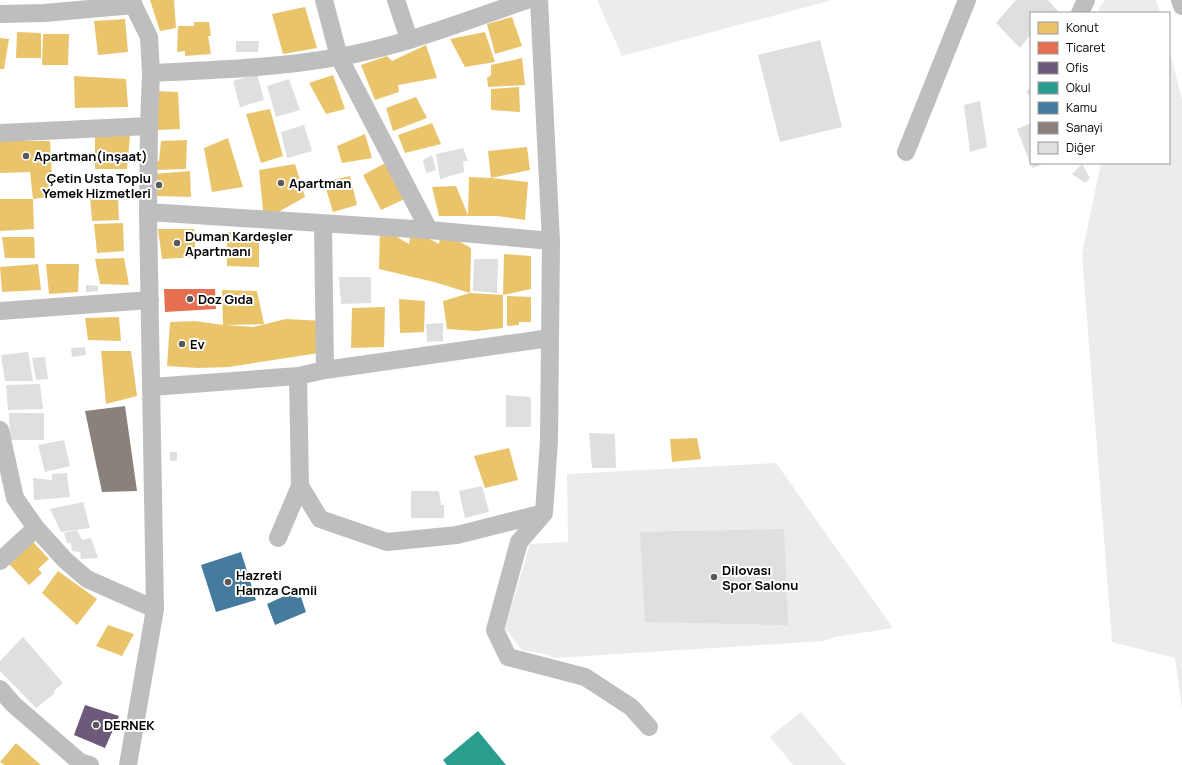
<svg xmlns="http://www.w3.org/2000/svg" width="1182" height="765" font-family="Manrope,sans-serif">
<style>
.green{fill:#ececec}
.homes{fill:#e9c46a}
.shops{fill:#e76f51}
.offices{fill:#6d597a}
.schools{fill:#2a9d8f}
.public{fill:#457b9d}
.industry{fill:#8a817c}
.building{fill:#dfdfdf}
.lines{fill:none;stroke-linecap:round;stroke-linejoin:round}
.street{stroke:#bebebe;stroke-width:18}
.poi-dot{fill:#595959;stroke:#fff;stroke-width:1.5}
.labels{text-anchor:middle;stroke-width:4;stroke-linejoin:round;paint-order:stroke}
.poi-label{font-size:13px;font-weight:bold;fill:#000;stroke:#fff;text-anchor:start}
</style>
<rect width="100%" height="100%" fill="#fff"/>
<path class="green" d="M597,0h235l-210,56z
M1105,0h51l4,13h-60l-1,-5z
M1169,49l13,50v610l-7,-51 -63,-16 -30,-388 19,-91h68z
M776,463l117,165 -58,9 -11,4 -269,17 -10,-4 -23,-4 -17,-22 25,-84 38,-2 -1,-68z
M801,712l45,53h-53l-23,-28z"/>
<path class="homes" d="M150,0h24l2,28 -16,3z
M305,7l12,41 -34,6 -11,-40z
M512,17l10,29 -27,8 -8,-30z
M125,19l3,33 -30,3 -4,-34z
M194,22h15l2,14h-3l3,18 -26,2v-5l-8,1 1,-26h16z
M17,32l24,1v25h-25z
M485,32l10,30 -30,5 -15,-28z
M43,34h26l-1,31h-26z
M0,38l9,1 -5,30h-4z
M426,45l11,33 -39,7 1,7 -24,8 -14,-35 26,-9 5,5z
M522,58l3,27 -37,2 -1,-9 4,-3v-10z
M333,75l12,34 -19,5 -17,-31z
M74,76l52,3 2,28 -53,1z
M519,87l1,25 -29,-2v-21z
M156,91l22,1 2,37 -22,1z
M416,97l11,21 -34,13 -7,-23z
M270,109l13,47 -22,7 -15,-49z
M432,123l9,21 -36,9 -7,-18z
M95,134l35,2 -3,33h-32z
M365,134l7,24 -30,5 -5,-17z
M228,138l15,49 -31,5 -8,-44z
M187,140l-1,29 -32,1v-8l5,-1 2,-20z
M0,141h50l3,55 -20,3 1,30 -34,2v-32h33l-3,-27 -30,1z
M527,147l3,23 -39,8 37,4 -3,38 -28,-4h-58l-7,-29 24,-1 12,29 1,-38 22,1 -3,-27z
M393,159l18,37 -30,14 -18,-35z
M295,164l10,33 -41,23 -5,-50z
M190,171l1,26 -36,-1 -1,-22z
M350,176l7,29 -24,7 -9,-30z
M90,197l28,1 1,22 -27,1z
M123,223l1,28 -27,2 -3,-29z
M380,227l29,17 2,-15 28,15 2,-13 30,17 -1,45 -36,-11 -55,-13z
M158,229h36l2,28 -34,2z
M227,232l32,2v33l-32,-1z
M2,237h32l1,21h-30z
M504,254l27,2v33l-28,6z
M124,258l5,27 -29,-1 -5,-25z
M38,264l3,26 -39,2 -2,-25z
M46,264h33l-1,28 -29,2z
M222,290l35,1 7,33 -38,1 27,2 33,-8 38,2 1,31 -96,15 -31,1 -31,-2 3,-44 25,-1 28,4z
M470,293l33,2v33l-27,3 -29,-2 -4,-28z
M507,296l24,1v25h-12v3l-12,1z
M399,299l26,2 -1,31 -24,1z
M385,307l-1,40 -33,1 1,-40z
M119,317l2,24 -33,-1 -3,-22z
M101,351h30l6,45 -31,8z
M697,438l4,21 -29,3 -2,-23z
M509,448l9,32 -33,8 -11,-32z
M33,542l16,17 -11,10 4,4 -13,12 -21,-22z
M58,571l39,28 -20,26 -35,-32z
M108,625l26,9 -12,22 -26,-10z
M16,743l25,22h-37l-4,-3z"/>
<path class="shops" d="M164,289h51l1,20 -51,3z"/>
<path class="offices" d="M85,705l34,11 -14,32 -31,-13z"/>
<path class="schools" d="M478,731l28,34h-59l-4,-5z"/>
<path class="public" d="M241,552l15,48 -40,12 -15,-47z
M293,592l4,6 4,-1 5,15 -31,13 -8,-21z"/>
<path class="industry" d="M125,406l12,85 -35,1 -17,-81z"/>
<path class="building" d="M1016,0h32l10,11 -2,2h-25v21l-11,14 -24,-25z
M820,40l22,87 -62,15 -22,-87z
M236,41h23l-1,11h-22z
M257,74l7,26 -24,7 -7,-26z
M289,79l11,31 -24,7 -9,-31z
M1031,86v11l-5,-5z
M980,101l7,46 -17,5 -6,-47z
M1031,123v40h15l-14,5 -15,-39z
M304,125l8,26 -25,7 -6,-26z
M463,148l5,13h-5l1,11 -24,7 -4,-25z
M432,155l4,15 -10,3 -3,-13z
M1082,164l8,14 -5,5 -13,-9z
M474,259h24l-1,34 -24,-2z
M339,277h32v26l-30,1z
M86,285l12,1v5l-12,1z
M443,323v18l-16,1 -1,-18z
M85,347l1,8 -14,2 -1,-9z
M28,352l5,29h-28l-4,-26z
M45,357l3,22 -12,1 -4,-22z
M40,384l3,25 -35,1 -2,-25z
M506,395l25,2v30h-25z
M9,413h35v27h-34z
M589,433l26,1 1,34h-24z
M64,440l6,26 -25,6 -7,-27z
M170,452h7v9h-7z
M67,473l3,24 -36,3 -1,-22 19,2v-6z
M482,486l7,26 -24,6 -6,-27z
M411,491h28l2,14h3v13h-33z
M83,502l7,26 -29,4 -11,-23z
M784,529l4,96 -143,-3 -5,-90z
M77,530l5,10 9,-2 7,20 -17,1 -1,-7 -8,-1 -1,-8h-4l-3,-10z
M23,637l40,46 -9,8v3l-18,14 -36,-37v-10z"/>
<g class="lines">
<path class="street" d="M324,0l15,57 90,173
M396,0l13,39
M1180,0l2,6
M1080,13l6,-13
M0,14l44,-1 90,-8
M151,73c63,-3 126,-5 187,-16 65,-11 127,-36 189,-57
M0,133l149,-7
M906,152l61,-152
M148,212l281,18 122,11
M323,224l2,146
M0,311l150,-11
M152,387l146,-11 27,-6 225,-32
M0,430l15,68 21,30 29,32 22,19 68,30
M300,486l20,33 67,23 70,-7 87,-22 5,-72 2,-200 -12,-241
M544,513l-25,29 -24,88 13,27 77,20 46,30 18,20
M278,538l22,-52 -2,-110
M0,561l36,-33
M0,689l13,15 67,58 10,3
M128,765l27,-156 -7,-397 1,-86 2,-53 -2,-36 -18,-37"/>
</g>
<g class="poi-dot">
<circle cx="26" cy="156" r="4"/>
<circle cx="281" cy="183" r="4"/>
<circle cx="159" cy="185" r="4"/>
<circle cx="177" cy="243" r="4"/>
<circle cx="190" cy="299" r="4"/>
<circle cx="182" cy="344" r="4"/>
<circle cx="714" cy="577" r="4"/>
<circle cx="228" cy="582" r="4"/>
<circle cx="96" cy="725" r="4"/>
</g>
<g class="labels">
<g class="poi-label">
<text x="34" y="161">Apartman(inşaat)</text>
<text x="151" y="183" text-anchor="end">Çetin Usta Toplu<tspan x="151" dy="15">Yemek Hizmetleri</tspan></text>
<text x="289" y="188">Apartman</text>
<text x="185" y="241">Duman Kardeşler<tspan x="185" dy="15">Apartmanı</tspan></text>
<text x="198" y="304">Doz Gıda</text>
<text x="190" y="349">Ev</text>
<text x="722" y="575">Dilovası<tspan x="722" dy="15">Spor Salonu</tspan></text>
<text x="236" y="580">Hazreti<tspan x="236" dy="15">Hamza Camii</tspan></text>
<text x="104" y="730">DERNEK</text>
</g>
</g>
<rect x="1030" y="12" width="140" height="152" fill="#ffffff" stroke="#999999"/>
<rect x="1038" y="22" width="20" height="12" fill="#e9c46a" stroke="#999999"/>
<text x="1066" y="32" font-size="12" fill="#000000">Konut</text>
<rect x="1038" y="42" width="20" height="12" fill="#e76f51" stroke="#999999"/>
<text x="1066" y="52" font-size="12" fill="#000000">Ticaret</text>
<rect x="1038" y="62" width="20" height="12" fill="#6d597a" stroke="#999999"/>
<text x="1066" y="72" font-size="12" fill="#000000">Ofis</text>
<rect x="1038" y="82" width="20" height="12" fill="#2a9d8f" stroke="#999999"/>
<text x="1066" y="92" font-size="12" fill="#000000">Okul</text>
<rect x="1038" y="102" width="20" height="12" fill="#457b9d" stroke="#999999"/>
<text x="1066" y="112" font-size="12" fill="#000000">Kamu</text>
<rect x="1038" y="122" width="20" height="12" fill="#8a817c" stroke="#999999"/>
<text x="1066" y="132" font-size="12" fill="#000000">Sanayi</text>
<rect x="1038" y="142" width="20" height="12" fill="#dfdfdf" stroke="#999999"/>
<text x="1066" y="152" font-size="12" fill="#000000">Diğer</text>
</svg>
